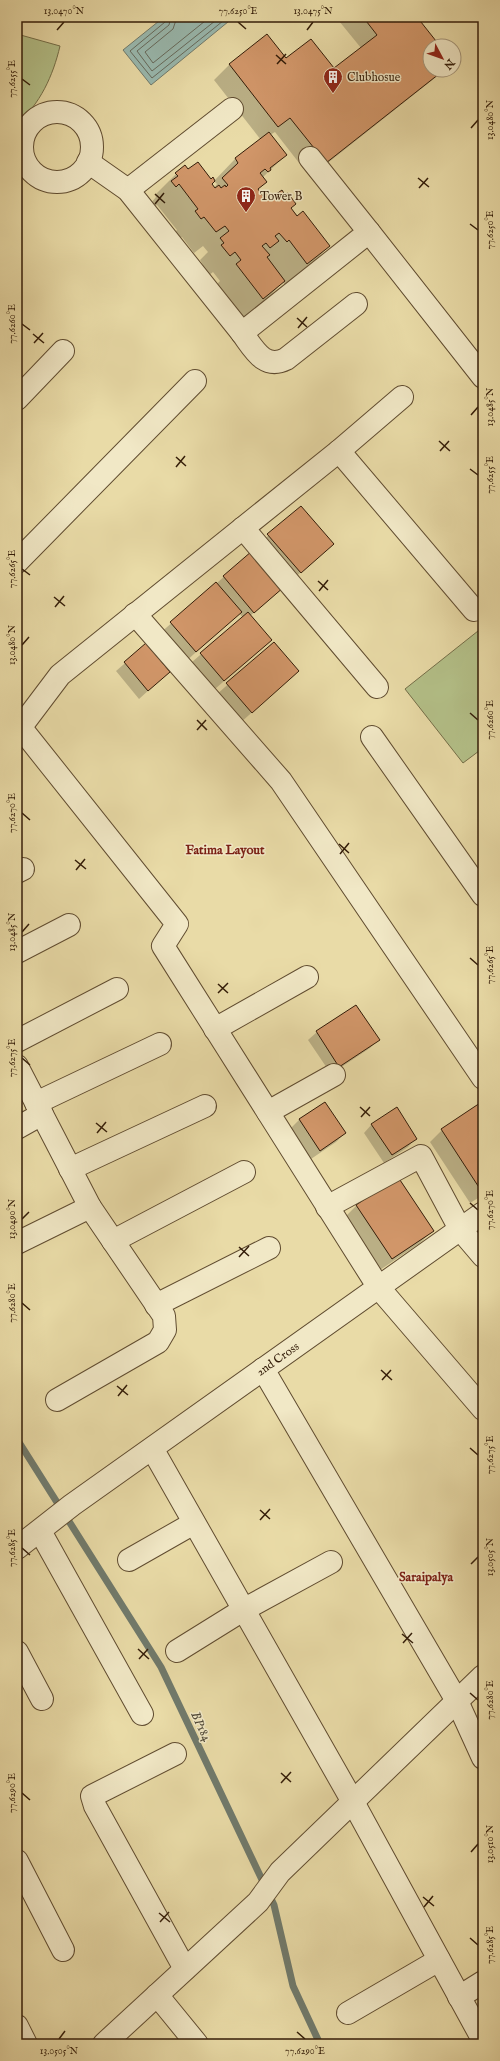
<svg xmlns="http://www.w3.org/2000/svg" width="500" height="2061" font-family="'IM FELL English',serif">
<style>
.green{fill:#b4c189;stroke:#746e48}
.water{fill:#99b9af;stroke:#707a6c}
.shadow{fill:#0003;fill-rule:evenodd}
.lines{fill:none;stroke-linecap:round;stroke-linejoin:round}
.shore{stroke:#666a5c;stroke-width:1}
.stream{stroke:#707a6c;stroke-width:7}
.building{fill:#d19669;stroke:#331c08}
.minor-casing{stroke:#604c30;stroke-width:24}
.minor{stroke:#f1e8c6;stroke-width:22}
.ticks{fill:none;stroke:#331c08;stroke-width:1.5}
.labels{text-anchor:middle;stroke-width:3;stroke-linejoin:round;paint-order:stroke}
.poi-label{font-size:12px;fill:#331c08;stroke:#f1e8c6;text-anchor:start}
.street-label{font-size:12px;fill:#331c08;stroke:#f1e8c6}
.neighbourhood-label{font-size:13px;font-weight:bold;fill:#7a1f14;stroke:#f1e8c6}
.water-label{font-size:13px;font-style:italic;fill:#524b3a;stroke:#f1e8c6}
.neatline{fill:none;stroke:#331c08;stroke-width:1.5}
.ticks-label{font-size:10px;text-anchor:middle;fill:#331c08}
</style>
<rect width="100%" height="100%" fill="#e9dba7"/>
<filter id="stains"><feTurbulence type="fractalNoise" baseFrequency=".005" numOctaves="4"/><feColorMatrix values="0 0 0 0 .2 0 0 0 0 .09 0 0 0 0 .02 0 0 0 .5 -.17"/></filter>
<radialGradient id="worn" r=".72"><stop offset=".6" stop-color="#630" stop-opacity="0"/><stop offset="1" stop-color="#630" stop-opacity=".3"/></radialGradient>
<path class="green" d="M17,34l43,12c-7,30 -20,58 -43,78z
M483,627v121l-20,15 -58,-74z"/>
<path class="water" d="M164,17h70l-83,68 -28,-35z"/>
<path class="shadow" d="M343,17h73l23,29h-9v24h15l-135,107 -35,-45 -5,3 16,20 -24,23 4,4 -9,8 6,8 9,1 18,9 39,38 -21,22 -23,17 -2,-3 -20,21 -22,16 -26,-33 5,-5 -7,-9 -5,4 -7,-9 2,-2 -3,-5 8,-8 -5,-6 -9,7 -12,-16 -3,2 -5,-6 3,-3 -20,-25 -3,2 -3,-4 5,-6 -1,-2 21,-21 12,-4 26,11 21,-22 26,-19 -47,-60 15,-15 38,-30 19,24 48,11 27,-22 -22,-27zM214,181l3,3 -3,4 -3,-4z
M301,507l23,45 -32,28 -32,-37z
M252,552l22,43 -24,21 12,32 -47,41 -23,-27 51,-44 -4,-5 -56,51 -25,-29z
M274,643l24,28 -59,53 -24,-28z
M146,645l23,27 -30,27 -23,-28z
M356,1006l22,34 -8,8 -39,26 -23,-34 9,-8z
M483,1102v88l-5,4 1,2 4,-3v2l-13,8 -40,-61 12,-12z
M324,1103l21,30 -9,9 -25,17 -20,-31 8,-8z
M372,1124l44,14 -8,9 -24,16 -20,-30z
M357,1205l75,26 -12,12 -40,27 -35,-53z"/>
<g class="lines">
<path class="shore" d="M166,17l-1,5 -35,29 22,27 76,-61
M171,17l-2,8 -32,26 15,20 68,-54
M177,17l-4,12 -28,23 8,11 57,-46"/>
<path class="stream" d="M17,1439l144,228 113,238 19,81 27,58"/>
</g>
<path class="building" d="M363,17h54l23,29h-10v24h14l-118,93 -36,-45 -12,9 -49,-63 38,-30 19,24 25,-19 23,29 43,-33z
M269,132l18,23 -17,13 1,2 -3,2 -3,-3 -5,4 7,9 -9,7 5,7 5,-4 4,5 10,-7 3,5 3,-2 8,11 -5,4 6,8 6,-5 27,35 -23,18 -18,-24 -2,2 -8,-9 -4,3 4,5 -9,7 -4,-5 -4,3 8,9 -3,2 18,24 -22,18 -27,-35 5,-4 -6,-8 -5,4 -9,-11 3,-2 -4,-5 9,-7 -4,-5 -9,6 -12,-15 -3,2 -6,-8 3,-2 -19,-25 -3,3 -5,-6 7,-5 -3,-3 10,-8 3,4 10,-7 13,17 2,-2 2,4 -3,3 3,4 4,-3 2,3 4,-3 1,2 2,-2 -6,-7 16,-15 -3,-5z
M301,506l33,38 -33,29 -34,-39z
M252,551l32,36 -30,26 -31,-37z
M216,582l26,30 -46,40 -26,-30z
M248,612l24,28 -48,41 -24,-28z
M274,642l25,29 -47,42 -26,-30z
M146,643l24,29 -22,19 -24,-29z
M356,1005l24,35 -41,27 -23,-36z
M483,1101v91h-1l-41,-63z
M325,1102l21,31 -26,18 -21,-32z
M397,1107l20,32 -25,16 -21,-31z
M398,1177l36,54 -42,28 -36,-54z"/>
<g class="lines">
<g class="minor-casing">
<g id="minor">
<circle cx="57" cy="147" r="35"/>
<path d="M88,162l40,28 114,143 127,-101 -59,-74"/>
<path d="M128,190l104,-81"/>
<path d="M369,232l114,145"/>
<path d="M242,333c12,16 22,37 44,26l70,-55"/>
<path d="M17,399l46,-48"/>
<path d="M339,451l63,-54"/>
<path d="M243,528l134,159"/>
<path d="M17,562l178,-181"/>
<path d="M135,614l146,167 202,297"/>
<path d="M21,728l156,196 -14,22 216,342 104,121"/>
<path d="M17,732l43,-57 279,-224 135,159"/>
<path d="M372,737l111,158"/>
<path d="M17,872l6,-3"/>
<path d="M17,952l52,-27"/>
<path d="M215,1029l92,-52"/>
<path d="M17,1041l100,-52"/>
<path d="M17,1066l73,141 -73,36"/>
<path d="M36,1103l124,-59"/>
<path d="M268,1112l66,-37"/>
<path d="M17,1128l25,-14"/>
<path d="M70,1169l135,-63"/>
<path d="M327,1207l94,-51 39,73 23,27"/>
<path d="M113,1241l131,-69"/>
<path d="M156,1305l113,-57"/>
<path d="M263,1369l194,332 26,57"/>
<path d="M57,1400l101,-58 7,-12 -1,-14 -74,-109"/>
<path d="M153,1450l200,352 130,238"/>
<path d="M40,1531l102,183"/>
<path id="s1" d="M17,1548l55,-43 411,-292"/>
<path d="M129,1560l65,-37"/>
<path d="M177,1651l66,-41 88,-48"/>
<path d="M17,1652l25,47"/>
<path d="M175,1754l-83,42 3,10 90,163"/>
<path d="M17,1861l46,89"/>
<path d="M157,1995l40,49"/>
<path d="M459,1997l24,-15"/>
<path d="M348,2013l91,-53"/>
<path d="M17,2026l9,18"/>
<path d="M104,2044l154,-142 22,-30 203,-196"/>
</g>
</g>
<use href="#minor" class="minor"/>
</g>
<path class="ticks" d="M238,22l8,7M57,30l7,-8M307,30l6,-8M276,55l10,9M277,64l9,-10M22,79l8,6M471,128l7,-8M418,178l11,9M419,188l9,-10M155,194l10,9M155,204l9,-11M470,224l8,6M297,318l10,9M22,324l8,6M298,328l9,-11M33,334l11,9M34,343l9,-10M471,415l7,-8M439,441l11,10M440,451l9,-10M176,457l10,9M176,467l9,-11M470,469l8,6M22,569l8,6M318,581l10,9M319,591l9,-11M54,597l11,9M55,607l9,-11M22,645l7,-8M470,713l8,7M197,720l10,10M197,730l9,-10M22,813l8,7M339,844l10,9M340,854l9,-11M75,860l11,9M76,870l9,-11M22,932l7,-8M470,958l8,7M218,984l10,9M218,993l10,-10M22,1058l8,7M360,1107l10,9M361,1117l9,-10M96,1123l11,9M97,1133l9,-11M470,1203l8,7M22,1219l7,-7M239,1247l10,9M239,1257l10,-11M22,1303l8,7M381,1370l11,10M382,1380l9,-10M117,1386l11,9M118,1396l9,-11M470,1448l8,7M260,1510l10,9M260,1520l10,-11M22,1548l8,7M471,1564l7,-7M402,1634l11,9M403,1643l9,-10M138,1649l11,10M139,1659l9,-10M470,1693l8,7M281,1773l10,9M281,1783l10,-11M22,1793l8,7M471,1852l7,-8M423,1897l11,9M424,1907l9,-11M159,1913l11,9M160,1922l9,-10M470,1938l8,7M297,2032l8,7M59,2039l6,-8"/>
<defs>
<g id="building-pin" transform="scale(1)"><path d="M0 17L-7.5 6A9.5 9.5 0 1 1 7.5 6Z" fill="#8f2418" stroke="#f1e8c6"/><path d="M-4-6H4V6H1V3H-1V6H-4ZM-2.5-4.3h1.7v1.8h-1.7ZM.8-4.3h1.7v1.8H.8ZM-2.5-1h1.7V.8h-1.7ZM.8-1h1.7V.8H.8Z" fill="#fff"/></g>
</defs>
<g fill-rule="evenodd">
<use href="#building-pin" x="333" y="77"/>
<use href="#building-pin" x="246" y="196"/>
</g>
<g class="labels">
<g class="poi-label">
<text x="347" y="81">Clubhosue</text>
<text x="260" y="200">Tower B</text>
</g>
<g class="street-label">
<text dy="4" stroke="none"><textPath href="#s1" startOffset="322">2nd Cross</textPath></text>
</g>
<g class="neighbourhood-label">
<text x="225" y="854">Fatima Layout</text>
<text x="426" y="1581">Saraipalya</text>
</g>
<g class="water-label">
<text transform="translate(202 1726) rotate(65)" y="5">BP184</text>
</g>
</g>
<rect width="500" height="2061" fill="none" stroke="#e9dba7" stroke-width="44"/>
<g transform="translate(442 58) rotate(131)"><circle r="19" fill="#f1e8c6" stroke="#a5967a"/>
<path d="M0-3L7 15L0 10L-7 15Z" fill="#8f2418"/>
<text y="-6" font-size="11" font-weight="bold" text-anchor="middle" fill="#331c08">N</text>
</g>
<rect x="22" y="22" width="456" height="2017" class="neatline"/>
<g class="ticks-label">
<text x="64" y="14">13.0470°N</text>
<text x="238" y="14">77.6250°E</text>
<text x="313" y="14">13.0475°N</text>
<text transform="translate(11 79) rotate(-90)" y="4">77.6255°E</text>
<text transform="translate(489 120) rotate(-90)" y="4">13.0480°N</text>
<text transform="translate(489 230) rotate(-90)" y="4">77.6250°E</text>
<text transform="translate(11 324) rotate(-90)" y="4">77.6260°E</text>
<text transform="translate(489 407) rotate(-90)" y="4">13.0485°N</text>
<text transform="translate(489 475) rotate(-90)" y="4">77.6255°E</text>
<text transform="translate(11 569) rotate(-90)" y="4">77.6265°E</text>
<text transform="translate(11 645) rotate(-90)" y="4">13.0480°N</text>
<text transform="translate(489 720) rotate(-90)" y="4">77.6260°E</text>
<text transform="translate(11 813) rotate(-90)" y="4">77.6270°E</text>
<text transform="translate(11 932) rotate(-90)" y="4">13.0485°N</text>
<text transform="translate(489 965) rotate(-90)" y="4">77.6265°E</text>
<text transform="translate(11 1058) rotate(-90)" y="4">77.6275°E</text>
<text transform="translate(489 1210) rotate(-90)" y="4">77.6270°E</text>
<text transform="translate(11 1219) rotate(-90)" y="4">13.0490°N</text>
<text transform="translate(11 1303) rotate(-90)" y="4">77.6280°E</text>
<text transform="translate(489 1455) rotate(-90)" y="4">77.6275°E</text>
<text transform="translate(11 1548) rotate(-90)" y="4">77.6285°E</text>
<text transform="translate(489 1557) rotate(-90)" y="4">13.0505°N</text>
<text transform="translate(489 1700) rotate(-90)" y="4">77.6280°E</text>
<text transform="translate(11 1793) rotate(-90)" y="4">77.6290°E</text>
<text transform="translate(489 1844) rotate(-90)" y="4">13.0510°N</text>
<text transform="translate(489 1945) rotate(-90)" y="4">77.6285°E</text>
<text x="59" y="2054">13.0505°N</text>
<text x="305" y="2054">77.6290°E</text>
</g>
<rect width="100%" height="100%" filter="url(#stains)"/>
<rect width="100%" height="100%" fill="url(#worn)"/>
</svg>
